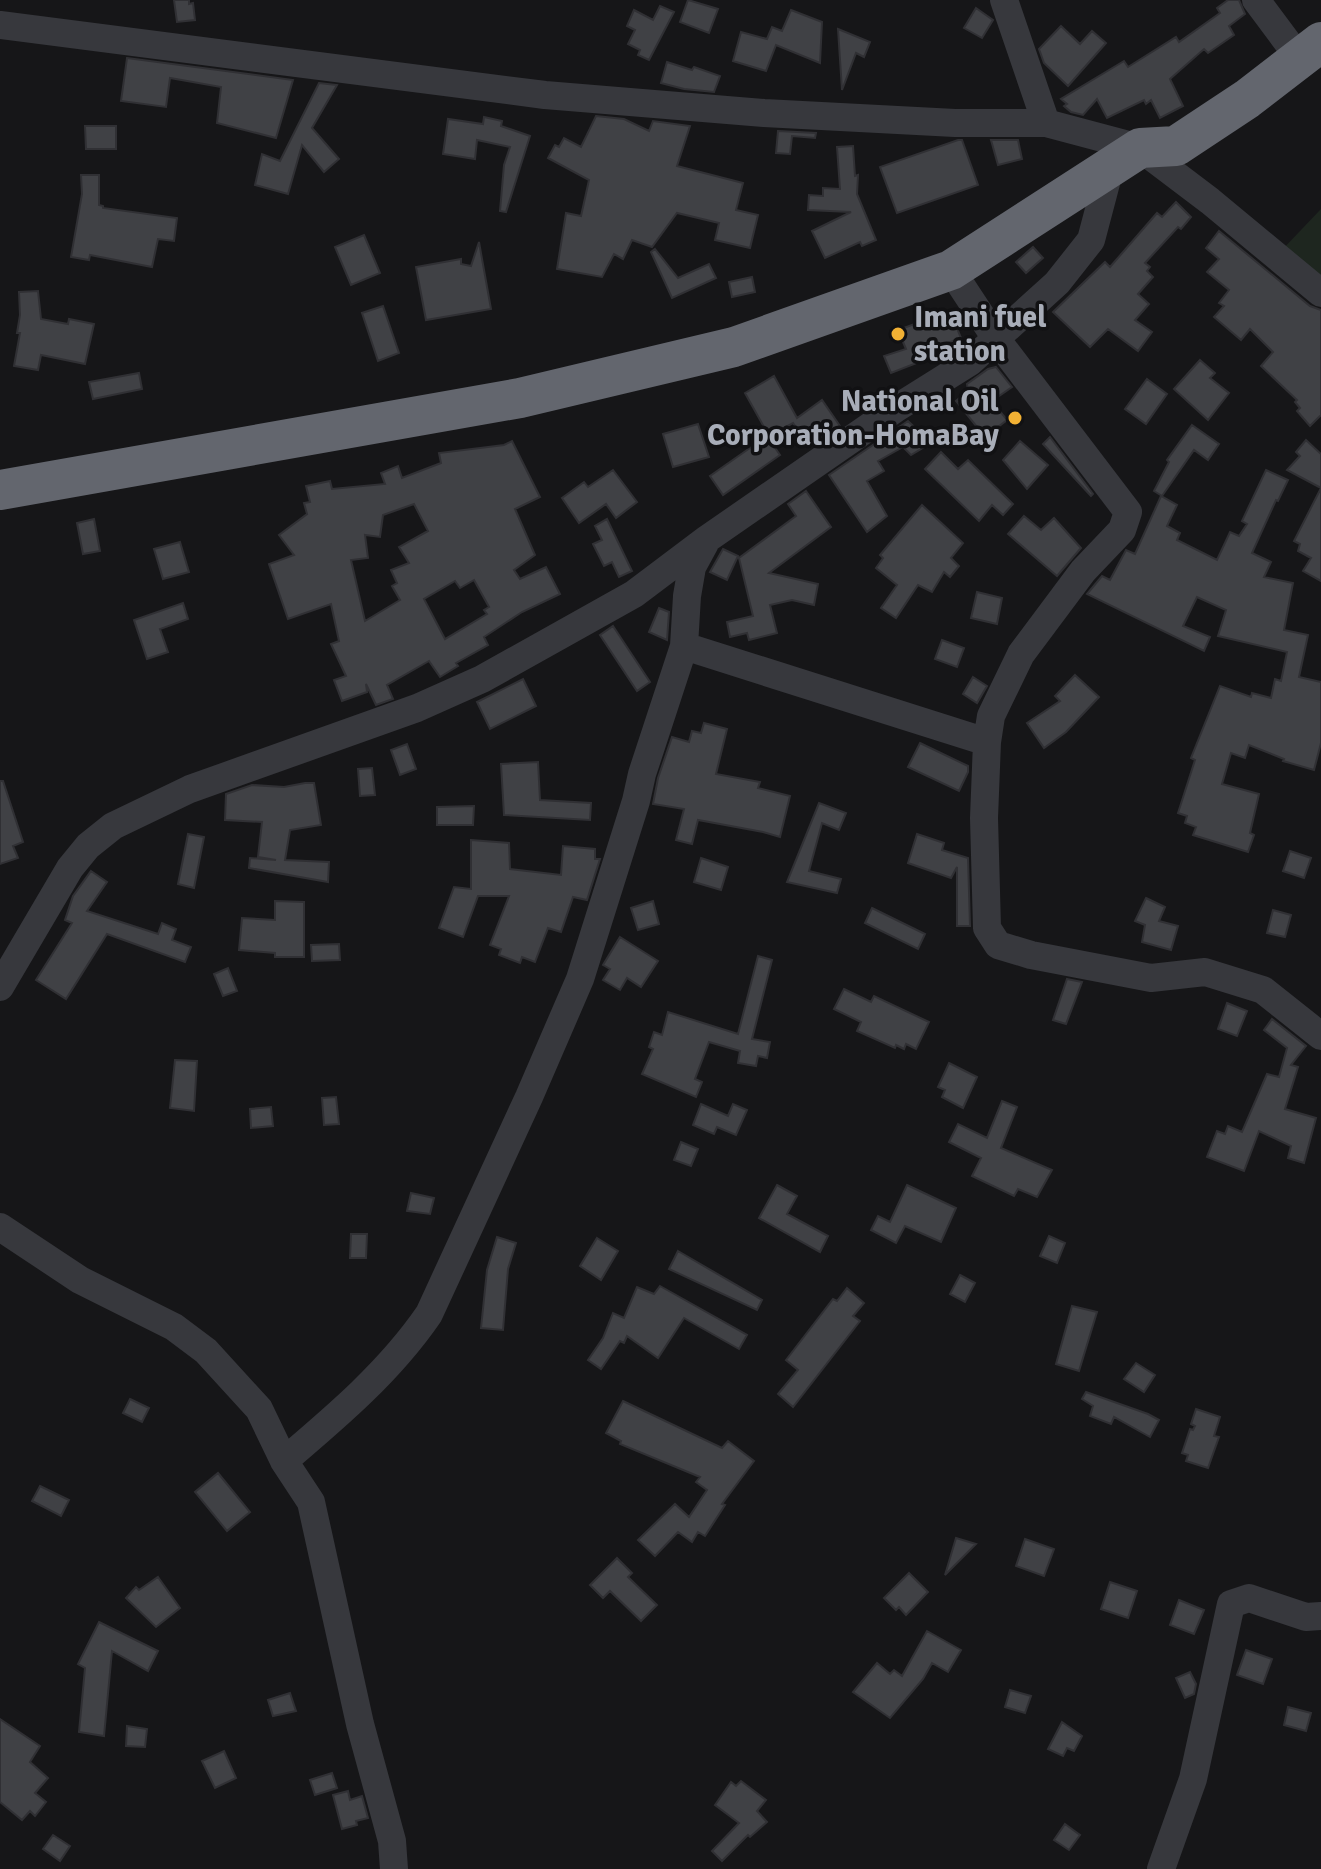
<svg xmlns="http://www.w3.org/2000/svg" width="1321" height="1869" font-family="Signika,sans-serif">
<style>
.green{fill:#1e261f}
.building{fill:#404145;stroke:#303034;stroke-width:2;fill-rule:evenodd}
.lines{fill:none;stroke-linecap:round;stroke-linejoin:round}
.minor{stroke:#37383d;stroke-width:28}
.highway{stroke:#63666e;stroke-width:40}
.poi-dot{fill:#f2b134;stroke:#111113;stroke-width:3}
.labels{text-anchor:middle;stroke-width:7;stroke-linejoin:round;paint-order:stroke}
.poi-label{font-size:30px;font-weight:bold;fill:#a8adb8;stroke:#111113;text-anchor:start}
</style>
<rect width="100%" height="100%" fill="#161618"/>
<path class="green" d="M1321,209v74l-40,-32z"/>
<path class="building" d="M174,0h15v4l4,-1 2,17 -18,2z
M688,0l30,9 -9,24 -29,-11z
M1228,0h11l6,14 -16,12 5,9 -26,18 -4,-4 -34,30 13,27 -23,12 -9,-18 -5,4 -2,-4 -37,18 -10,-19 -14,16 -12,-3 -7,-6 3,-2 -6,-5 63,-38 4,6 48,-30 3,5 41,-29 -3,-5z
M660,6l14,6 -25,48 -11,-5 2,-5 -12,-6 7,-14 -8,-4 7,-16 19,10z
M976,8l17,12 -11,18 -18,-10z
M791,10l31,12 -2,41 -44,-18 -10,26 -33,-10 8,-29 26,7 5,-12 10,4z
M1061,26l19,18 12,-13 14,12 -38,43 -24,-23 -5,-14z
M838,29l32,13 -6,15 -8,-4 -14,37z
M127,58l166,22 -17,58 -59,-15 4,-36 -51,-9 -4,29 -45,-6z
M667,62l25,8 2,-3 26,9 -6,16 -30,-3 -23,-6z
M319,83l18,2 -25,43 27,31 -15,13 -22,-27 -14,49 -33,-9 7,-31 18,7z
M596,116l28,3 25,12 4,-10 37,5 -13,40 66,17 -7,27 22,5 -8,33 -35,-8 4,-17 -42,-10 -25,34 -20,-7 -9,19 -9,-5 -12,23 -45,-8 9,-56 15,3 8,-36 -41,-22 7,-13 4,2 5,-9 17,9z
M484,117l18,4 -1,5 29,10 -24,76 -6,-1 4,-46 6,-18 -33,-7 -2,19 -32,-5 5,-35 35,5z
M85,126h31v23h-30z
M778,131l38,2 -1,5 -23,-2 -2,18 -14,-1z
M958,140h4l16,45 -81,28 -17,-46z
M991,140h27l4,19 -24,6z
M853,146l2,30 3,-1 -1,19 19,46 -14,6 -2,-4 -35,16 -13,-27 39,-19 -43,-2 1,-15 14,1v-8l17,1 -3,-42z
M81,175h18v30l4,1v2l74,10 -3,23 -16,-2 -6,28 -62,-12 -1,5 -18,-3 11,-63z
M1176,202l15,15 -10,12 -3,-2 -33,36 5,4 -3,4 6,6 -15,17 11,10 -14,16 17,12 -14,19 -30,-22 -18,18 -37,-35 52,-50 5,5 47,-54 5,4z
M1219,231l91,75 11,4v105l-11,11 -13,-15 3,-3 -5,-6 2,-2 -36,-34 12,-14 -23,-23 -9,11 -27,-23 10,-11 -5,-3 10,-13 -22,-18 12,-13 -13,-11z
M364,235l16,38 -29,12 -16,-38z
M479,242l12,67 -65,11 -10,-53 45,-8v5l10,2z
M1033,247l10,11 -17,15 -10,-11z
M655,249l23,29 31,-14 7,14 -44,20 -21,-46z
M752,277l3,15 -23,5 -3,-15z
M38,291l3,28 27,5 1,-5 25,5 -9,40 -44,-9 -3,15 -24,-4 6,-33h-3l3,-18 -1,-23z
M383,306l16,47 -21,8 -16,-48z
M950,311l11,27 -19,7 3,7 -54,21 -7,-17 22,-7 -8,-19z
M1200,360l15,13 -5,5 19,15 -21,27 -34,-31z
M996,367l16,20 -20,14 15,19 -22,17 -29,-36 12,-10 -1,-7 21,-15z
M139,373l3,16 -49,10 -4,-17z
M774,376l23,42 25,-18 18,26 -30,21 -17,-24 -24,13 -24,-43z
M1147,379l20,15 -21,30 -21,-15z
M908,421l23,22 -20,12 -8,-8 -25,14 6,10 -17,10 20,35 -20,16 -38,-57z
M698,424l11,33 -36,10 -10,-33z
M1192,425l27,19 -11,16 -14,-10 -32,46 -8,-5 15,-29 -2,-2z
M767,436l13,19 -57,40 -13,-19z
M1050,437l43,57 -2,2 -48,-52z
M1306,440l15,14v127l-18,-10 8,-13 -13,-7 2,-7 -6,-3 27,-53 -34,-18 13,-14 -4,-4z
M512,441l28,56 -25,12 20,46 -21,15 6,9 26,-12 14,27 -38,18 -38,25 4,8 -32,18 2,3 -18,11 -11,-16 -42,24 6,14 -17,6 -10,-21 1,8 -25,9 -8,-21 12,-4 -15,-32 8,-3 -8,-37 -43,15 -19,-55 25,-9 -15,-20 28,-21 -3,-11 6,-1 -4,-16 24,-5 2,8 53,-5 -4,-11 17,-7 4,12 39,-15 -2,-10 65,-8zM414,504l14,27 -29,16 10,16 -18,7 6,13 -5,3 8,14 -35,21 -14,-61 17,-2 -3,-23 15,2 3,-22zM474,580l15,27 -5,3 3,4 -42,25 -21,-40 31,-18 5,7z
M1020,441l28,24 -21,24 -24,-29z
M941,452l17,17 10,-9 45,44 -10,11 -11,-10 -13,16 -54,-52z
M613,470l24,32 -21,16 -10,-14 -27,19 -17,-25 22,-16 4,5z
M1266,470l22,10 -10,21 -2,-1 -24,53 19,9 -7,15 29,6 -9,47 24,5 -9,42 22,5v61l-7,27 -31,-9 1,-2 -35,-14 -4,13 -14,-5 -9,31 37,10 -9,39 4,2 -6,17 -55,-17 3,-8 -11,-4 2,-7 -9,-3 17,-53 -4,-2 29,-72 31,11 1,-4 19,5 4,-19 6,2 6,-29 -69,-16 8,-26 -29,-13 -14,29 27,11 -6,14 -117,-57 15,-18 8,4 16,-30 9,4 26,-58 16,9 -10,21 13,7 -3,7 40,20 13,-28 9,4 8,-12 -5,-3z
M806,491l25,36 -62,46 49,11 -4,21 -22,-5 -22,5 7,28 -28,7 -2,-7 -17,4 -3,-15 26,-6 -14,-58 57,-42 -8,-12z
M922,505l41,38 -12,15 8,8 -9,11 -6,-5 -12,20 -14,-7 -22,33 -15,-10 16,-23 -21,-17 7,-10 -3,-3z
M1024,516l17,14 13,-12 27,30 -24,28 -49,-42z
M94,519l6,32 -17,3 -6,-31z
M607,519l25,52 -13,6 -7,-15 -8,4 -11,-22 9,-4 -7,-14z
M180,542l9,30 -26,7 -9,-30z
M723,549l15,7 -11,24 -17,-8z
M977,592l25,6 -5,26 -26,-6z
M183,603l5,16 -28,10 8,23 -21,7 -13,-39z
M659,608l10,4 -2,28 -18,-8z
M613,626l37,56 -13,9 -37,-56z
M942,640l22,8 -7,19 -22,-8z
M1075,675l24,22 -33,35 -22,16 -17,-25 33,-22 -5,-5z
M973,677l14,9 -10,17 -14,-9z
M523,679l13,27 -46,23 -13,-27z
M704,723l23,6 -11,45 44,8 -2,6 32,8 -10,41 -17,-5 -65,-12 -6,24 -16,-4 8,-31 -31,-5 5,-26 14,-41 17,5 3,-11 9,2z
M920,743l48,23v6l-9,19 -51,-24z
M407,744l9,25 -16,6 -9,-25z
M538,762l2,38 51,3 -1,17 -86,-5 -3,-51z
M372,768l3,27 -15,1 -2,-27z
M0,781h3l20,61 -10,4 5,12 -18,6z
M305,783h9l7,42 -31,5 -5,30 44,2 -1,20 -79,-14 1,-10 26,2 -18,-3 4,-35 -37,-2 1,-26 26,-9 32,2z
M819,803l27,10 -7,17 -17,-7 -13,48 32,8 -4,14 -50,-11z
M474,806l-1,19h-36v-18z
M188,834l16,3 -10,51 -16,-4z
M917,834l27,9 -2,7 26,8 2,68h-13v-59l-6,11 -43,-15z
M471,840l38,3 1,26 51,6 2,-29 32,3v10h5l-13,41 -14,-3 -12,35 -13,-4 -13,34 -13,-5 -2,6 -21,-8 2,-6 -11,-4 19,-49h-31l-15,41 -24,-9 15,-41 17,2z
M1290,851l21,7 -7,20 -21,-7z
M701,858l27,9 -7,23 -27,-8z
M91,871l16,11 -20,29 71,23 4,-11 14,6 -4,11 19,7 -6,15 -78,-28 -41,65 -30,-19 36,-57 -7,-3 8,-24z
M1146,898l19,9 -6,14 19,5 -7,24 -29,-8 3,-17 -10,-4z
M275,901l29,1v55h-29v-4l-36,-3 3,-32 33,2z
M653,901l6,23 -21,6 -7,-22z
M872,908l53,26 -7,15 -53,-26z
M1273,910l18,5 -6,22 -18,-4z
M620,937l38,24 -17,26 -14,-9 -7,12 -17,-10 7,-11 -7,-4z
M339,944l1,16 -28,1 -1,-16z
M758,956l14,4 -20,79 18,3 -3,16 -9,-2 -2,10 -18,-3 2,-12 -31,-9 -14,37 7,3 -6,15 -54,-23 11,-25 -4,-2 5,-15 8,3 6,-23 70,22z
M228,968l9,23 -14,5 -9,-22z
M1067,979l15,3 -16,42 -13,-4z
M844,989l27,13 3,-6 55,26 -13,27 -10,-5 -2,5 -8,-4 -1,3 -38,-17 4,-9 -27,-13z
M1227,1003l20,8 -10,25 -19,-7z
M1272,1019l34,27 -15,19 7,2 -13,42 31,9 -12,45 -16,-5 3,-12 -32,-15 -15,40 -37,-14 10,-26 8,3 3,-8 14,6 25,-58 12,3 8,-29 -23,-18z
M175,1060l22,1 -3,50 -24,-3z
M949,1063l28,14 -14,31 -21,-11 3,-7 -7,-3z
M336,1097l3,27 -15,1 -2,-27z
M1002,1101l15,6 -16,41 51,22 -15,27 -19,-8 -4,7 -42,-20 9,-18 -32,-16 9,-18 29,14z
M701,1104l27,12 5,-12 14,6 -11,25 -19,-8 -3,7 -21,-9z
M271,1107l2,19 -22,2 -1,-19z
M681,1142l17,7 -7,17 -17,-6z
M777,1185l20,11 -10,18 41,22 -8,16 -61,-34z
M907,1185l49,23 -15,34 -36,-16 -9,17 -25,-13 7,-14 12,6z
M411,1193l23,5 -4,16 -23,-3z
M351,1234h16l-1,24h-16z
M1049,1236l16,7 -8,20 -17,-7z
M497,1237l19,6 -8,26 -5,61 -22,-2 6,-58z
M597,1238l21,13 -17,29 -21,-14z
M678,1251l84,49 -5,10 -88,-41z
M960,1275l15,8 -10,19 -15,-8z
M660,1286l87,49 -8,14 -55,-31 -26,40 -31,-22 -3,7 -4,-2 -19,28 -13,-9 15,-22 10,-25 11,5 13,-31 17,7z
M847,1288l17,15 -11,13 7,5 -67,86 -15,-13 20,-24 -12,-10 47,-61 4,2z
M1072,1306l25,6 -18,59 -23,-7z
M1136,1363l19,12 -11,17 -20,-13z
M1086,1392l62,22 11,6 -9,17 -36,-20 -3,7 -21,-8 3,-10 -11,-7z
M130,1399l19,9 -7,14 -19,-9z
M623,1401l99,47 6,-7 26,20 -32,43 3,1 -20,31 -7,-4 -6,10 -14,-10 -23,24 -17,-16 37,-36 14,13 18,-27 -11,-8 4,-5 -80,-33 1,-3 -15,-8z
M1196,1409l24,8 -6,19 5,1 -11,31 -22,-7 2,-6 -6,-2 8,-24 3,1 2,-4 -4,-2z
M218,1473l32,39 -23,19 -32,-39z
M40,1486l29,14 -8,16 -29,-15z
M956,1538l20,6 -31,31z
M1025,1539l29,10 -10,27 -28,-10z
M617,1558l15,15 -4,4 29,28 -16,16 -31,-30 -7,7 -13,-13z
M909,1573l19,19 -22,23 -7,-8 -3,3 -12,-12z
M158,1577l22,31 -24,19 -30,-29 10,-11 3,3z
M1110,1582l27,9 -9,27 -27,-9z
M1179,1600l25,10 -10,24 -24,-9z
M99,1622l59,29 -10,20 -36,-20 -8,85 -25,-4 6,-64 -7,-4z
M927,1631l34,19 -13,22 -16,-9 -9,16 -33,39 -37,-26 24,-29 13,11 4,-4 8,6z
M1246,1650l26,9 -9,25 -26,-9z
M1190,1672l6,12 -2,10 -9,4 -9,-20z
M1010,1690l21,6 -6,17 -20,-6z
M290,1693l6,18 -23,5 -5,-16z
M1288,1707l23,6 -5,18 -22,-6z
M0,1719l40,27 -10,16 18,16 -13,15 11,9 -11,14 -5,-5 -8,9 -22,-18z
M1062,1722l20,14 -8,15 -7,-3 -4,8 -15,-7z
M127,1726l20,3 -2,18 -19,-1z
M224,1751l12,27 -21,10 -13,-27z
M332,1773l5,15 -22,7 -5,-15z
M741,1781l25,19 -9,11 10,11 -17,15 -2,-2 -26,26 -10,-10 27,-28 -24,-18 16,-23 5,4z
M348,1791l2,9 12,-4 6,22 -12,3 1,4 -15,4 -9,-34z
M1065,1824l15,11 -11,15 -15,-10z
M53,1835l17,11 -10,15 -17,-12z"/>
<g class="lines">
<path class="minor" d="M1004,0l42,123
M1256,0l44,59
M0,25l545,70 219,18 191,10h91l94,25 70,53 111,92
M951,270l46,70 131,172 -6,18 -39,41 -62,83 -30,62 -4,26 -3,76 3,110 11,17 33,10 120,23 54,-6 58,18 58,46
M684,646l303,96
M0,987l70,-119 18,-22 25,-20 77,-37 227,-81 65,-29 152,-85 73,-55 188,-130 75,-47 87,-79 34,-43 19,-72
M0,1227l80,53 94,47 32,24 53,58 25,52 27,41 49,222 32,117 2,28
M284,1461c53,-45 106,-90 145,-147l100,-217 51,-118 56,-178 6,-27 42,-128 3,-50 5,-29 13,-24
M1161,1869l32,-90 38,-175 18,-6 57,19 15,-1"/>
<path class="highway" d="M0,490l520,-92 214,-51 217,-77 189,-122 36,-2 71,-47 74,-57"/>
</g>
<g class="poi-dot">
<circle cx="898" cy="334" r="8"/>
<circle cx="1015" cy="418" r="8"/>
</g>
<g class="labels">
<g class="poi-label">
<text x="914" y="327">Imani fuel<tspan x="914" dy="34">station</tspan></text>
<text x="999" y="411" text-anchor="end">National Oil<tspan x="999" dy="34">Corporation-HomaBay</tspan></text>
</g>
</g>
</svg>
